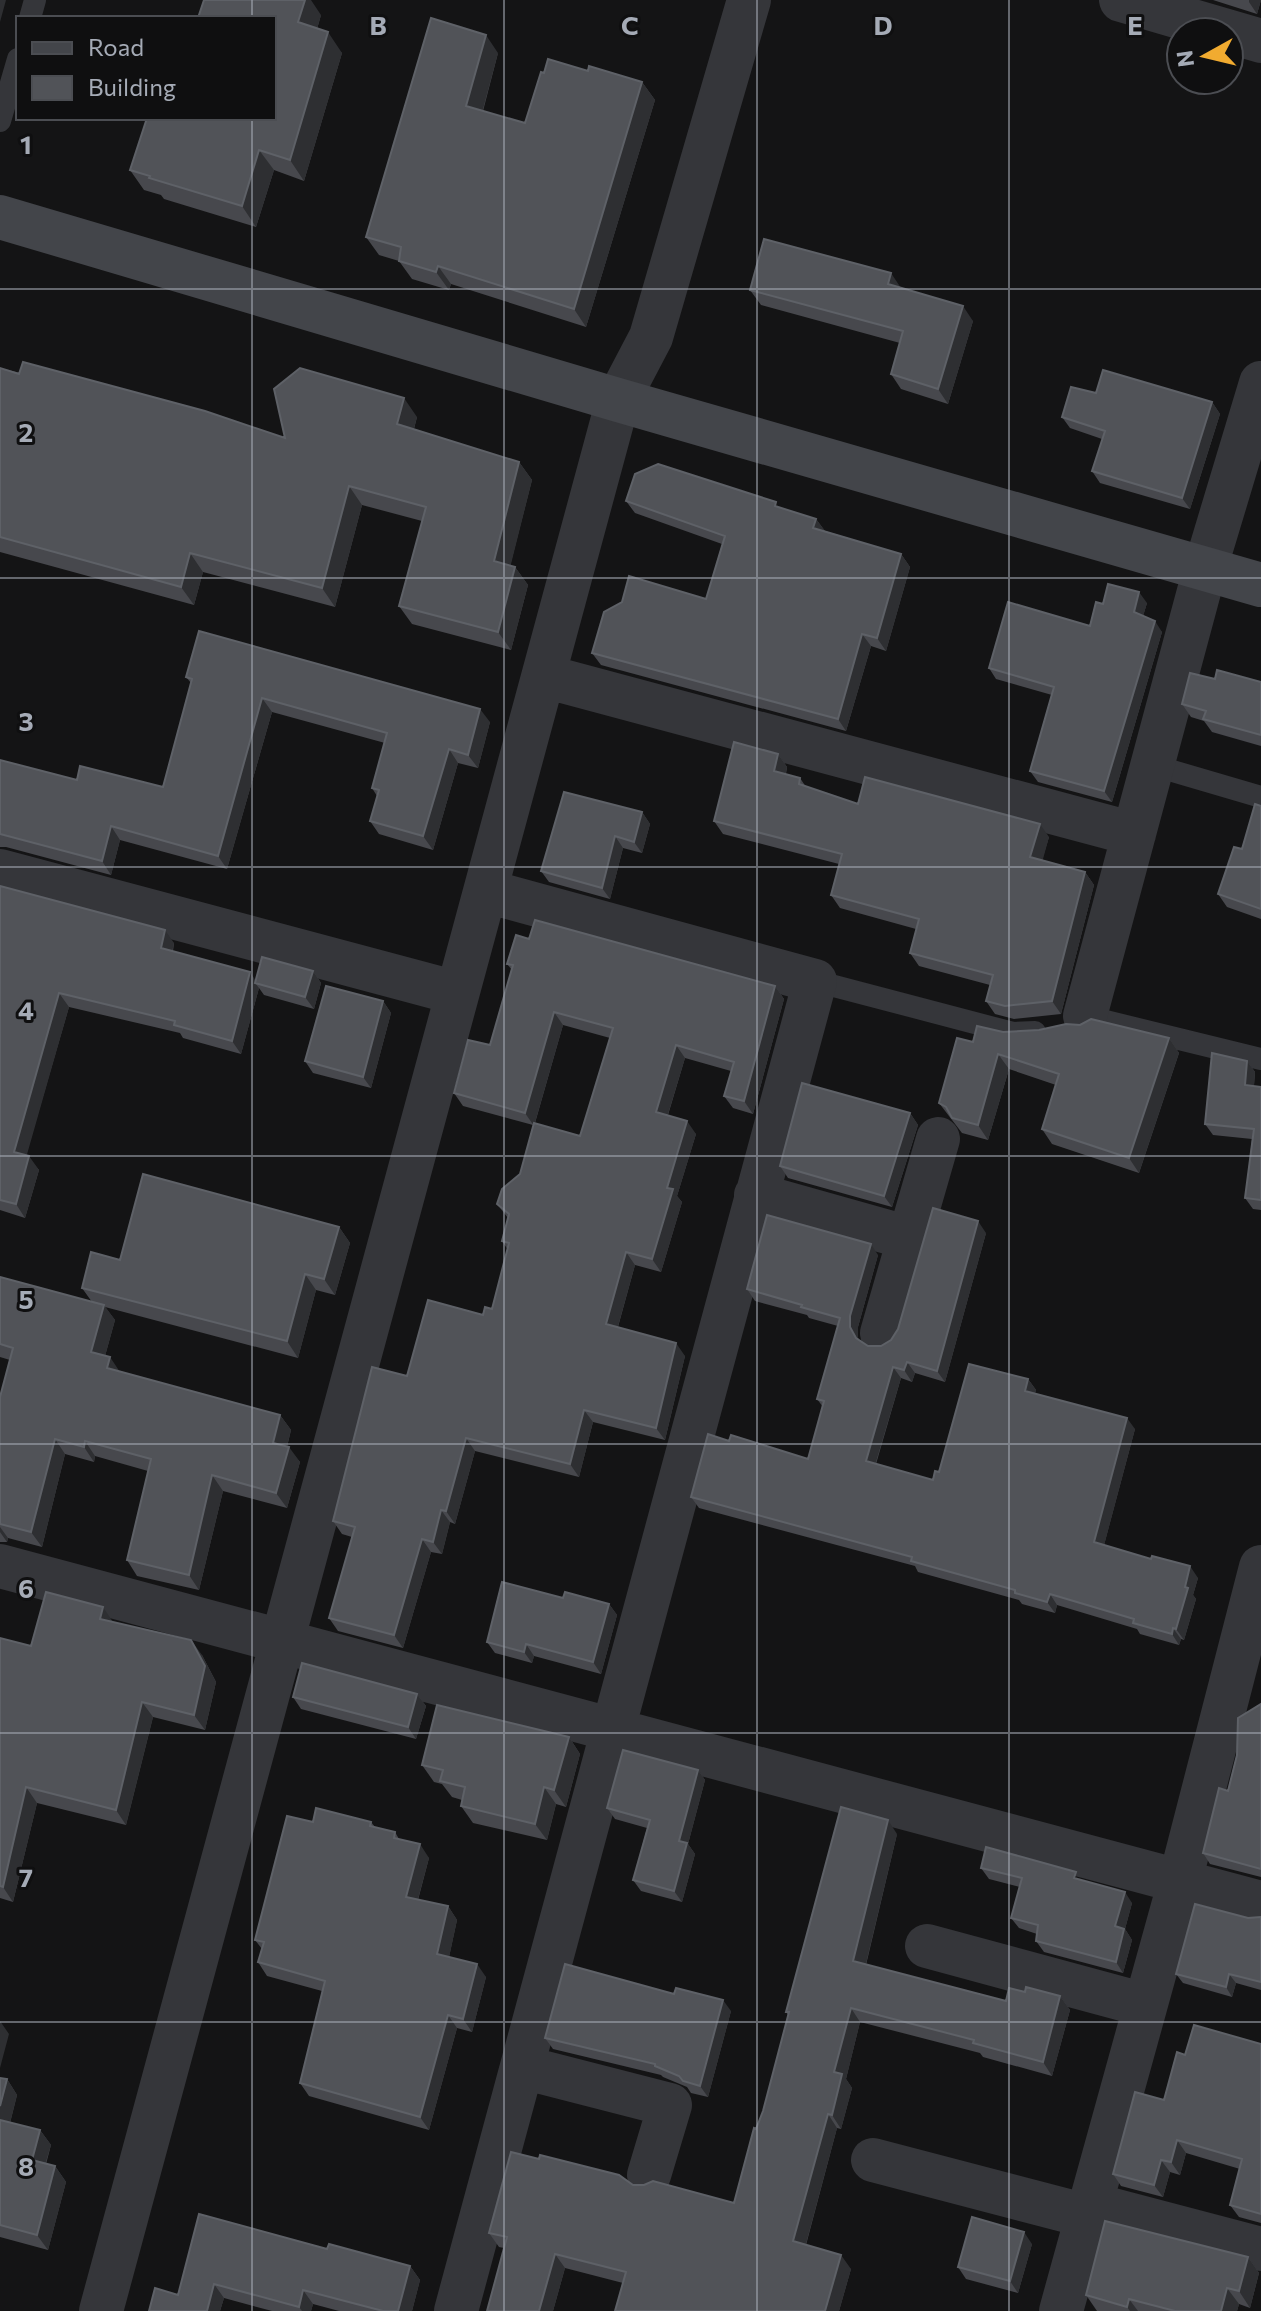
<svg xmlns="http://www.w3.org/2000/svg" width="1261" height="2311" font-family="Commissioner,sans-serif">
<style>
.lines{fill:none;stroke-linecap:round;stroke-linejoin:round}
.lane{stroke:#35363a;stroke-width:22}
.street{stroke:#35363a;stroke-width:44}
.secondary{stroke:#43454a;stroke-width:44}
.wall{fill:#47484d;fill-rule:evenodd}
.shaded-wall{fill:#2e2f32}
.building{fill:#515358;stroke:#5e6167;stroke-width:2}
.grid{fill:none;stroke:#a5abb6;stroke-width:2;stroke-opacity:0.55}
.grid-label{font-size:26px;text-anchor:middle;font-weight:bold;fill:#a5abb6;stroke:#0f0f10;stroke-width:6;stroke-linejoin:round;paint-order:stroke}
</style>
<rect width="100%" height="100%" fill="#141415"/>
<g class="lines">
<path class="lane" d="M30,18l5,-18
M0,121l18,-62
M1152,765l109,32
M815,981l198,52 22,-1
M1079,1020l6,-4 176,43"/>
<path class="street" d="M1121,0l140,41
M544,676l590,158
M0,871l457,122
M1085,1016l120,-447 56,-186
M756,1195l153,43
M882,1333l56,-194
M0,1566l1261,337
M927,1946l218,59
M522,2067l148,38 -21,70
M873,2160l214,56
M1090,2204l171,45
M101,2311l517,-1911 33,-63 98,-337
M456,2311l359,-1330 -329,-90
M1061,2311l119,-430 81,-314"/>
<path class="secondary" d="M0,217l618,183 643,185"/>
</g>
<path class="wall" d="M1213,0h48l-4,14z
M321,15l-4,14 25,24 -38,128 -30,-11 -18,57 -92,-28 -3,-4 -17,-5 -14,-20z
M498,53l-15,58 42,12 19,-50 44,-2 54,11 13,18 -69,227 -135,-43 -2,6 -37,-11 -13,-18 -20,-6 -13,-18z
M901,288l72,33 -25,83 -47,-15 -10,-15 9,-31 -139,-38 -11,-15z
M0,368l285,70 132,-21 -3,12 105,33 13,18 -22,86 5,1 13,18 -17,65 -99,-26 -13,-18 23,-85 -60,-16 -27,102 -132,-35 -9,33 -194,-53z
M1096,393l116,9 8,12 -30,95 -90,-26 -8,-12 10,-32 -32,-11 -8,-11z
M626,501l155,7 35,11 9,12 76,23 9,13 -24,84 -15,-5 -25,85 -245,-66 -9,-12 114,-54 16,-55 -87,-31z
M1147,603l-4,13 19,16 -50,170 -74,-20 -8,-11 22,-76 -56,-16 -7,-11 101,-42 13,-22z
M186,677l304,45 -12,46 -20,-5 -25,87 -54,-16 -9,-13 7,-25 -5,-8 13,-45 -113,-31 -45,157 -107,-29 -9,35 -105,-28h-6v-87l77,20 86,7 28,-104z
M1215,679l46,3v64l-49,-14 -8,-11 -13,-4 -9,-13z
M778,754l9,13 -1,7 14,4 6,9 52,17 191,33 -7,23 43,12 9,13 -33,129 -47,5 -19,-5 -9,-13 4,-16 -71,-19 -9,-13 6,-24 -76,-21 -9,-13 8,-31 -116,-30 -9,-13z
M1261,806v113l-34,-12 -9,-13 24,-45z
M642,812l8,12 -8,29 -19,-5 -13,51 -61,-17 -8,-11z
M0,886l174,57 -1,8 83,30 57,-10 8,12 -7,26 -50,-14 -5,-7 -18,66 -58,-16 -3,-5 -111,-26 -43,148 13,15 -14,48 -25,-8z
M529,939l246,47 9,13 -31,115 -20,-6 -9,-12 7,-25 -46,-13 -17,57 28,19 -19,62 5,6 -21,70 -26,-7 -17,62 67,29 -20,84 -72,-18 -14,55 -104,-26 -20,73 -5,-2 -8,32 -11,-2 -28,96 -65,-17 -9,-13 23,-81 -10,-3 -9,-13 74,-145 85,-67 16,-59 -6,-9 6,-23 -11,-14 23,-30 13,-49 -70,-19 -9,-13 36,-48 22,-75 -5,-6zM563,1025l47,13 -30,98 -45,-13z
M383,1001l8,12 -20,75 -58,-15 -8,-12z
M1003,1032l166,6 10,15 -40,120 -87,-29 -10,-15 14,-44 -47,-16 -21,71 -26,-7 -23,-30 34,-61z
M1247,1061l8,11 -1,14 7,1v123l-8,-1 -8,-11 7,-59 -39,-4 -8,-11z
M910,1113l8,12 -26,82 -104,-29 -8,-12z
M339,1227l11,16 -15,52 -19,-5 -18,68 -193,-51 10,13 -10,36 15,16 160,43 11,15 -4,17 13,15 -13,46 -64,-17 -24,99 -62,-14 -10,-16 21,-89 -53,-15 -1,6 -29,-8 -23,93 -34,-9 -1,4h-7v-145l10,-37 -10,-3v-80l92,25 -10,-14 38,-28z
M986,1233l-41,149 -30,-9 -3,9 -11,-4 -25,86 57,16 95,-101 8,11 -1,3 100,36 -31,116 94,33 -5,17 3,4 -12,41 -3,-1 -2,6 -39,-11 -3,-5 -80,-24 -2,8 -33,-9 -3,-4 -101,-28 -3,-6 -216,-58 -8,-11 38,-56 79,18 15,-52 -6,-8 21,-73 -29,-8 -2,-3 -52,-14 -8,-12 131,-34 -20,72v11l1,2 9,6h13l10,-6z
M563,1598l46,6 8,11 -16,59 -67,-18 -2,7 -37,-10 -8,-11z
M113,1622l89,33 14,27 -11,48 -52,-13 -27,108 -89,-22 -24,99 -13,-4v-260l31,8z
M417,1694l9,12 -10,33 -115,-30 -8,-12z
M1261,1704v173l-51,-13 -7,-11 25,-62z
M569,1737l11,17 -14,53 -10,-3 -9,36 -74,-17 -12,-17 1,-6 -10,-3 -10,-13 -8,-2 -12,-17z
M698,1770l7,10 -17,64 7,10 -13,48 -41,-11 -8,-11 14,-52 -32,-9 -8,-11z
M313,1822h58l4,5 20,5 4,7 30,19 -11,42 30,6 9,14 -8,37 37,20 -14,55 -15,-4 -28,102 -120,-34 -9,-13 22,-92 -55,-15 -9,-14 4,-13 -7,-9z
M897,1834l-31,131 140,36 19,-9 35,4 10,14 -18,66 -69,-19 -3,-4 -120,-31 -14,57 6,9 -11,41 -4,-1 -31,117 45,24 -12,42h-224l8,-28 -58,-15 -12,43h-66l17,-63 -5,-1 -10,-14 144,-48 101,18 22,-74 7,-18 25,-96 -2,-3z
M981,1868l101,12 50,23 -7,26 7,11 -9,33 -79,-21 -8,-11 1,-7 -18,-6 -8,-10 9,-31 -31,-8z
M1261,1917v73l-25,-7 -4,14 -49,-14 -7,-9 72,-56z
M731,2011l-23,86 -17,-4 -4,-6 -24,-10 -2,-2 -108,-26 -8,-11z
M1261,2044v179l-22,-6 -9,-12 10,-36 -54,-16 -6,22 -10,-3 -7,25 -42,-11 -8,-12 51,-74 21,-45z
M0,2078l7,1 10,16 -7,28 30,7 11,15 -5,19 9,2 11,16 -18,68 -48,-13z
M1032,2244l-14,49 -52,-14 -8,-12z
M327,2249l83,17 10,14 -8,31h-73l-26,-7 -2,7h-39l-48,-13 -4,13h-71l29,-16z
M1248,2257l11,16 -9,35 -11,-4 -2,7h-140l-11,-16z"/>
<path class="shaded-wall" d="M0,0h6l-6,22z
M305,0h6l10,15 -8,28 -15,-21z
M1249,0h12l-4,14 -8,-12z
M328,32l14,21 -38,128 -14,-21z
M486,35l12,18 -19,71 -13,-18z
M642,82l13,18 -69,227 -12,-18z
M259,150l15,20 -18,57 -14,-21z
M438,266l13,18 -2,6 -13,-18z
M891,273l10,15 -13,-4z
M963,306l10,15 -25,83 -10,-15z
M404,398l13,19 -7,26 -13,-19z
M1212,402l8,12 -30,95 -8,-11z
M519,462l13,18 -25,100 -13,-19z
M349,486l13,19 -27,102 -13,-19z
M816,519l9,12 -12,-3z
M190,553l13,19 -9,33 -13,-18z
M901,554l9,13 -24,84 -9,-13z
M515,567l13,18 -17,65 -13,-18z
M1139,592l8,11 -6,20 -7,-11z
M1155,621l7,11 -50,170 -8,-11z
M862,634l9,12 -25,85 -8,-12z
M262,698l10,14 -45,157 -9,-13z
M480,709l10,13 -12,46 -10,-13z
M449,749l9,14 -25,87 -10,-14z
M778,754l9,13 -4,17 -9,-13z
M642,812l8,12 -8,29 -8,-11z
M1040,824l9,13 -9,33 -10,-13z
M111,826l9,14 -9,35 -9,-14z
M615,836l8,12 -13,51 -8,-11z
M1085,872l9,13 -33,129 -9,-13z
M165,930l9,13 -4,18 -9,-13z
M313,971l8,12 -7,26 -9,-12z
M250,972l8,12 -3,-1 4,5 -18,66 -9,-13z
M775,986l9,13 -31,115 -9,-13z
M59,993l10,14 -45,158 -10,-13z
M383,1001l8,12 -20,75 -8,-11z
M554,1012l9,13 -29,101 -9,-13z
M1169,1038l10,15 -40,120 -10,-15z
M676,1045l9,13 -20,66 -9,-12z
M998,1054l11,15 -21,71 -10,-15z
M1247,1061l8,11 -2,24 -8,-11z
M910,1113l8,12 -26,82 -8,-11z
M687,1121l9,13 -19,62 5,6 -21,70 -9,-13 15,-71z
M29,1156l10,14 -14,48 -9,-14z
M978,1221l8,12 -41,149 -8,-11z
M339,1227l11,16 -15,52 -11,-16z
M871,1244l7,11 -20,72v11l6,12 -14,-23v-11z
M626,1252l9,13 -20,72 -9,-13z
M305,1274l11,16 -18,68 -11,-17z
M104,1305l11,15 -13,47 -11,-15z
M676,1343l9,13 -20,84 -9,-12z
M110,1357l10,15 -13,-4z
M907,1362l8,11 -3,9 -8,-12z
M893,1367l8,11 -28,94 -7,-11z
M1028,1379l8,11 -3,12 -8,-11z
M584,1410l9,12 -14,55 -9,-13z
M280,1415l11,15 -7,28 -11,-15z
M1127,1418l8,11 -33,124 -8,-11z
M466,1438l9,13 -20,73 -9,-13z
M55,1439l10,15 -23,93 -11,-15z
M85,1441l10,15 -1,6 -10,-15z
M289,1447l11,15 -13,46 -11,-15z
M212,1475l11,16 -24,99 -10,-15z
M441,1510l9,12 -8,32 -9,-12z
M0,1527l8,11 -1,4 -7,-10z
M422,1539l9,13 -28,96 -9,-13z
M1190,1566l8,12 -5,17 3,4 -12,41 -8,-11 9,-42z
M1050,1594l7,11 -2,8 -8,-11z
M609,1604l8,11 -16,59 -8,-12z
M103,1607l10,15 -13,-3z
M1173,1628l8,11 -2,6 -7,-11z
M191,1640l11,15 14,27 -11,48 -11,-15z
M526,1644l8,12 -2,7 -8,-11z
M417,1694l9,12 -10,33 -8,-12z
M142,1702l11,15 -27,108 -10,-15z
M569,1737l11,17 -14,53 -12,-17z
M698,1770l7,10 -17,64 7,10 -13,48 -8,-11 5,-50z
M26,1787l11,16 -24,99 -10,-15z
M544,1787l12,17 -9,36 -12,-16z
M888,1820l9,14 -34,142 -10,-15z
M420,1844l9,14 -14,52 -9,-13z
M1125,1892l7,11 -7,26 7,11 -9,33 -7,-11 -1,-36z
M448,1906l9,14 -10,47 -10,-13z
M477,1964l9,13 -14,55 -9,-13z
M1229,1974l7,9 -4,14 -6,-10z
M1060,1996l10,14 -18,66 -9,-14z
M723,2000l8,11 -23,86 -8,-11z
M851,2008l9,14 -14,57 6,9 -11,41 -9,-14 2,-43z
M448,2015l9,13 -28,102 -9,-13z
M0,2021l9,13 -9,34z
M7,2079l10,16 -10,40 -7,-11v-18z
M828,2114l9,14 -34,127 -10,-14z
M40,2130l11,15 -9,30 -10,-15z
M1177,2140l9,13 -6,22 -9,-13z
M1161,2160l9,12 -7,25 -9,-12z
M55,2166l11,16 -18,68 -11,-15z
M1024,2232l8,12 -14,49 -8,-12z
M555,2254l10,14 -12,43h-14z
M841,2255l10,14 -12,42h-14z
M1248,2257l11,16 -9,35 -11,-17z
M410,2266l10,14 -8,31h-14z
M214,2284l10,14 -4,13h-13z
M1227,2288l12,16 -2,7h-16z
M303,2290l10,14 -2,7h-9l-3,-4z
M1129,2299l9,12h-8l-3,-4z"/>
<path class="building" d="M204,0h101l-7,22 30,10 -38,128 -31,-10 -17,56 -93,-28 1,-2 -20,-6 17,-52h127v-100h-76z
M431,18l55,17 -20,71 59,17 16,-51 3,1 4,-14 40,12 1,-5 53,16 -68,227 -136,-43 -2,6 -37,-11 2,-14 -35,-10z
M764,239l127,34 -3,11 75,22 -25,83 -47,-15 12,-43 -153,-41z
M23,362l182,49 80,27 -11,-49 26,-21 104,30 -7,26 122,38 -25,99 21,6 -17,65 -99,-26 27,-99 -77,-21 -27,102 -132,-35 -9,34 -181,-50v-169l19,6z
M1103,370l109,32 -30,96 -90,-27 13,-40 -43,-14 9,-30 25,6z
M658,464l118,38 -1,4 41,13 -3,9 88,26 -24,84 -15,-4 -24,85 -246,-66 12,-41 18,-10 7,-26 77,23 19,-63 -99,-35 9,-27z
M1108,584l31,8 -5,20 21,9 -51,170 -74,-20 24,-84 -65,-19 19,-66 82,24 6,-24 7,2z
M199,631l281,78 -12,46 -19,-6 -26,87 -53,-15 9,-31 -7,-2 15,-55 -125,-35 -44,158 -107,-30 -9,35 -102,-27v-74l77,20 3,-14 83,21 29,-108 -6,-2z
M1217,670l44,12v53l-58,-16 3,-8 -24,-7 8,-31 25,6z
M734,742l44,12 -4,17 26,7 -1,6 59,20 7,-27 175,47 -10,33 55,15 -33,129 -47,5 -19,-5 7,-26 -83,-22 9,-34 -88,-24 11,-41 -128,-33z
M564,792l78,20 -8,30 -19,-6 -13,52 -61,-17z
M1255,804l6,2v103l-43,-15 16,-47 8,2z
M0,886l165,44 -4,18 89,24 -18,69 -58,-16 1,-4 -116,-28 -45,159 15,4 -13,48 -16,-4z
M535,920l240,66 -31,115 -20,-5 10,-34 -58,-17 -20,67 31,9 -20,67 6,1 -21,70 -26,-7 -20,72 70,19 -20,85 -72,-18 -14,54 -104,-26 -20,73 -5,-1 -8,32 -11,-3 -28,96 -65,-17 26,-91 -22,-6 39,-154 35,9 21,-76 55,15 2,-8 7,2 17,-66 -7,-2 7,-27 -12,-10 5,-15 18,-15 14,-51 46,13 33,-108 -59,-16 -29,101 -71,-20 14,-53 22,5 23,-80 -6,-1 9,-29 13,4z
M262,957l51,14 -8,26 -50,-14z
M326,986l57,15 -20,76 -58,-16z
M1091,1019l78,19 -40,120 -87,-29 17,-55 -61,-20 -20,71 -26,-7 -6,-11 -7,-4 18,-65 16,4 4,-16 26,6 36,-2 27,-6 14,1z
M1212,1053l35,8 -2,24 16,2v113l-16,-2 9,-69 -49,-5z
M802,1083l108,30 -26,83 -104,-30z
M143,1174l196,53 -15,52 -19,-5 -18,67 -205,-53 9,-36 29,8z
M933,1208l45,13 -41,150 -30,-9 -3,8 -11,-3 -27,94 67,19 2,-9 4,1 30,-108 59,15 -3,12 102,27 -33,124 57,17 1,-3 38,10 -5,21 3,1 -12,41 -3,-1 -1,6 -39,-11 1,-4 -84,-25 -3,8 -32,-9v-3l-104,-29 1,-4 -221,-60 17,-63 21,7 2,-6 77,24 16,-58 -7,-2 23,-81 -39,-11 1,-2 -55,-16 20,-74 104,29 -21,72v11l6,11 12,8h13l10,-6 7,-11z
M0,1277l104,28 -13,47 19,5 -3,11 173,47 -7,28 16,4 -13,46 -64,-18 -23,100 -62,-15 24,-101 -66,-18 -1,6 -29,-8 -24,93 -31,-8v-127l13,-49 -13,-4z
M502,1582l61,16 2,-6 44,12 -16,58 -67,-18 -2,8 -37,-10z
M46,1592l57,15 -3,12 91,21 14,26 -11,49 -52,-13 -26,108 -90,-23 -23,100 -3,-1v-248l31,8z
M302,1663l115,31 -9,33 -115,-30z
M1261,1704v165l-58,-16 16,-65 9,3 9,-36 1,-37z
M437,1705l132,32 -15,53 -10,-3 -9,37 -74,-18 4,-19 -25,-6 3,-11 -21,-5z
M623,1750l75,20 -19,71 8,2 -13,48 -41,-11 17,-60 -43,-12z
M841,1807l47,13 -35,141 153,40 3,-13 16,4 1,-5 34,9 -17,66 -70,-19 1,-3 -123,-32 -17,64 8,2 -10,41 -4,-1 -35,127 48,14 -16,56h-210l11,-39 -71,-18 -16,57h-52l20,-74 -18,-4 22,-81 28,7 1,-4 79,20 14,10h11l9,-4 81,22 20,-75 2,1 7,-18 26,-99h-3z
M316,1808l55,14 -1,4 25,6 -1,6 26,6 -14,53 42,9 -11,48 40,10 -14,55 -15,-4 -28,102 -120,-34 25,-102 -67,-19 6,-20 -9,-2 32,-124 26,6z
M986,1847l90,25 -2,6 51,14 -10,34 9,3 -8,33 -80,-21 2,-16 -27,-7 11,-40 -41,-10z
M1195,1904l53,14 13,-1v65l-32,-8 -3,13 -50,-13z
M565,1964l109,30 2,-6 47,12 -23,86 -17,-5 -4,-5 -24,-10v-2l-110,-26z
M1194,2025l67,19v170l-31,-9 12,-46 -65,-19 -6,22 -10,-2 -7,25 -41,-11 22,-82 29,8 13,-48 8,3z
M0,2078l7,1 -7,27z
M0,2120l40,10 -8,30 23,6 -18,69 -37,-10z
M199,2214l128,35 2,-5 81,22 -12,45h-15l-80,-21 -4,17 -85,-23 -7,27h-58l6,-23 23,7z
M972,2217l52,15 -14,49 -52,-14z
M1105,2221l143,36 -9,34 -12,-3 -6,23h-46l-46,-12 -2,8 -41,-12z"/>
<path class="grid" d="M252,0v18M504,0v2311M757,0v2311M1009,0v2311M252,118v2193M0,289h1261M0,578h1261M0,867h1261M0,1156h1261M0,1444h1261M0,1733h1261M0,2022h1261"/>
<g class="grid-label">
<text x="378" y="35">B</text>
<text x="630" y="35">C</text>
<text x="883" y="35">D</text>
<text x="1135" y="35">E</text>
<text x="26" y="154">1</text>
<text x="26" y="442">2</text>
<text x="26" y="731">3</text>
<text x="26" y="1020">4</text>
<text x="26" y="1309">5</text>
<text x="26" y="1598">6</text>
<text x="26" y="1887">7</text>
<text x="26" y="2176">8</text>
</g>
<rect x="16" y="16" width="260" height="104" fill="#0f0f10" stroke="#4b4d52" stroke-width="2"/>
<rect x="32" y="42" width="40" height="12" fill="#43454a" stroke="#4b4d52" stroke-width="2"/>
<text x="88" y="56" font-size="24" fill="#a5abb6">Road</text>
<rect x="32" y="76" width="40" height="24" fill="#515358" stroke="#4b4d52" stroke-width="2"/>
<text x="88" y="96" font-size="24" fill="#a5abb6">Building</text>
<g transform="translate(1205 56) rotate(262)"><circle r="38" fill="#0f0f10" stroke="#4b4d52" stroke-width="2"/>
<path d="M0-6L14 30L0 20L-14 30Z" fill="#f1ab30"/>
<text y="-12" font-size="22" font-weight="bold" text-anchor="middle" fill="#a5abb6">N</text>
</g>
</svg>
